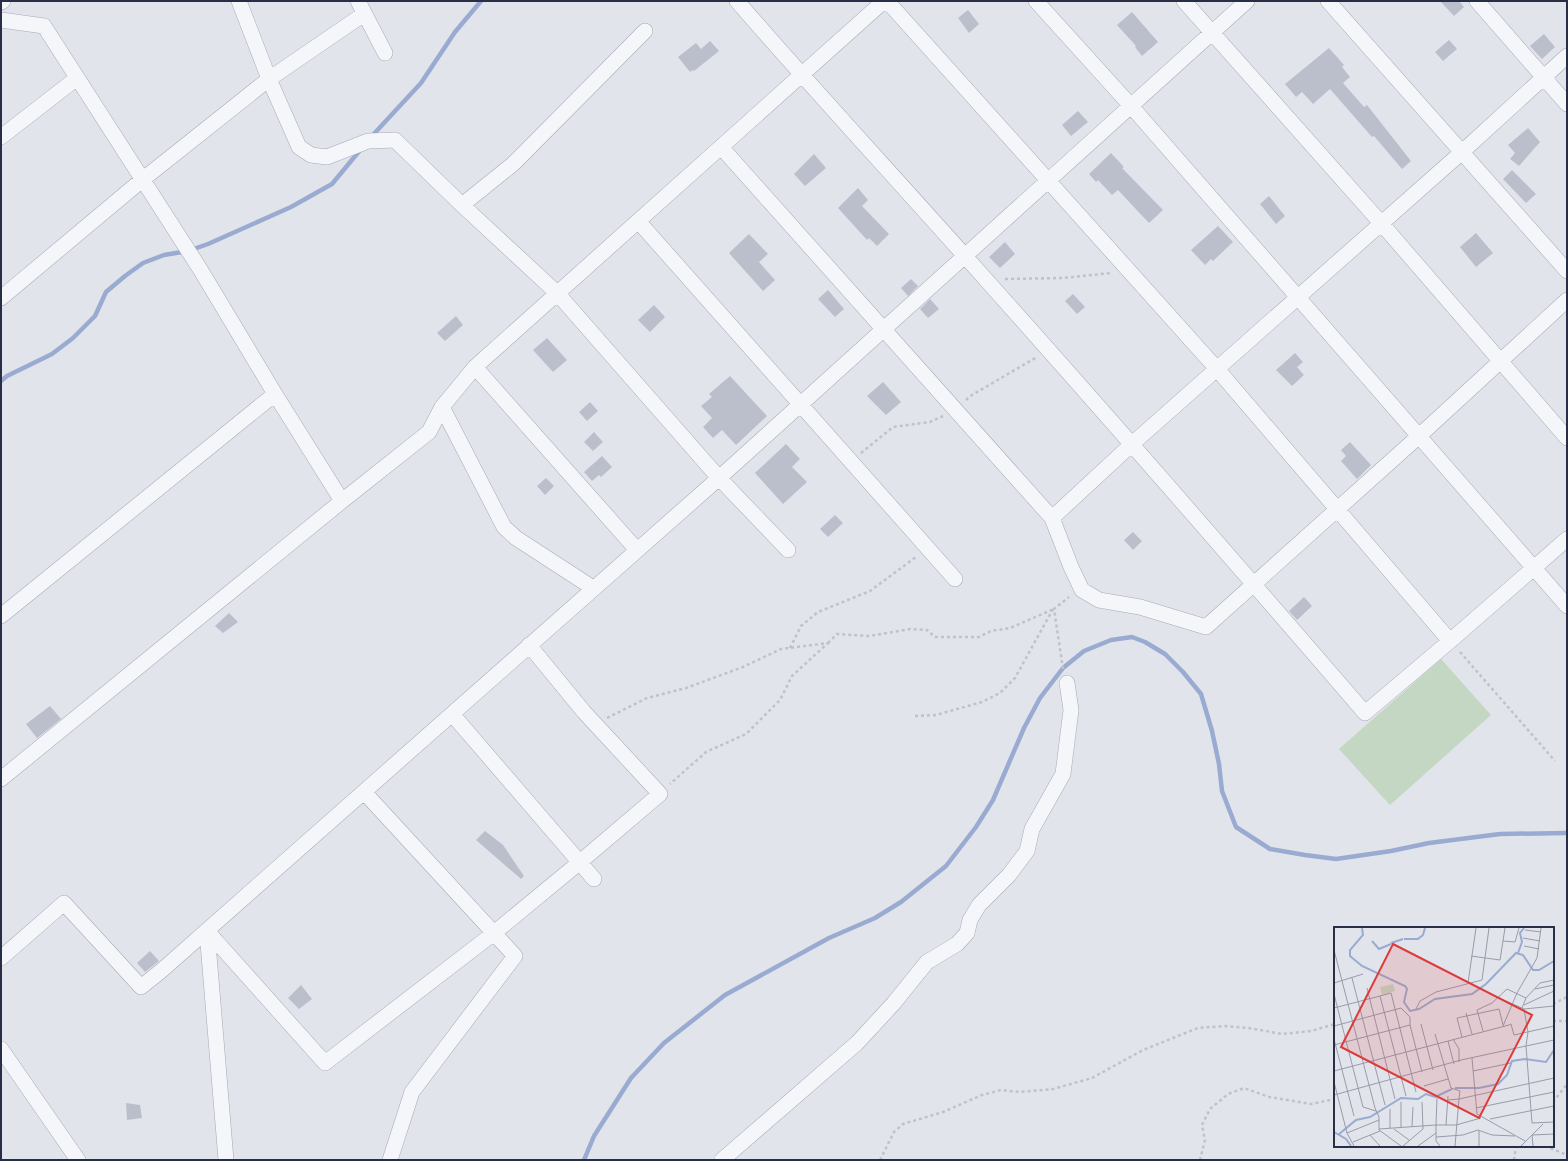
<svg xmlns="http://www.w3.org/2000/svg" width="1568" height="1161" font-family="Raleway,sans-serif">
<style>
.green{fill:#c4d7c2}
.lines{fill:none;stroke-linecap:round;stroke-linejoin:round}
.stream{stroke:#99abd0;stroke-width:4.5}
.building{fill:#bbbfcc}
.minor-casing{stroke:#a6aab7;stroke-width:16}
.path{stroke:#c0c2cb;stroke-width:2.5;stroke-dasharray:3 3;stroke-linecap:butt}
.minor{stroke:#f5f6fa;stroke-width:15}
.inset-river{fill:none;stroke:#99abd0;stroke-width:2}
.inset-road{fill:none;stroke:#989baa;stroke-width:1}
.view{fill:#de3a3a;fill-opacity:0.15;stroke:#de3a3a;stroke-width:2}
.inset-edge{fill:none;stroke:#282e46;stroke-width:2}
</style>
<rect width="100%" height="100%" fill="#e2e4ec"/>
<path class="green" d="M1441,659l50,56 -101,90 -51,-56z"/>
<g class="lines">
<path class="stream" d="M371,137l50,-54 34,-51 26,-31
M1,381l6,-5 45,-22 21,-16 22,-22 11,-24 19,-16 18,-13 21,-8 24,-4 20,-7 83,-37 41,-23 29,-35
M584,1160l10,-24 37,-58 33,-35 61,-48 104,-57 46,-20 26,-16 45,-36 30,-39 17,-27 31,-72 16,-30 23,-30 21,-17 27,-11 21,-3 13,5 20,12 18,18 18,22 11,37 7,33 3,27 14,36 34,22 35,6 31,4 55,-8 38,-8 71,-9 67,-1"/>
</g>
<path class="building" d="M1440,1h19l5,6 -10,9z
M968,10l11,14 -10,9 -11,-15z
M1132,12l26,30 -16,14 -7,-9 1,-1 -19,-21z
M1544,34l11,13 -13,12 -12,-13z
M1449,40l8,9 -14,12 -8,-9z
M710,41l9,10 -25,20 -1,-1 -3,2 -12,-15 18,-14 5,6z
M1329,48l15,17 -2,2 8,10 -7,6 21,24 3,-2 44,56 -9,8 -28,-33 -2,1 -42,-48 -17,15 -11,-12 -6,5 -11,-13z
M1078,111l10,11 -17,14 -9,-11z
M1528,128l12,14 -21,24 -9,-7 5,-6 -7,-8z
M1111,153l13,14 -2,1 41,42 -14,13 -31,-33 -6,5 -14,-15 -2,2 -7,-8z
M814,154l12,14 -21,18 -11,-12z
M1512,170l24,24 -10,9 -23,-24z
M858,188l10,12 -6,6 27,28 -12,12 -8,-8 -2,2 -29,-32z
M1269,196l16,20 -9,8 -16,-20z
M1218,226l15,16 -20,19 -2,-2 -6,6 -14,-15z
M1476,233l17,20 -17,14 -16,-20z
M749,234l19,20 -9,8 16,18 -12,11 -34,-38z
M1005,242l10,12 -15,14 -11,-11z
M911,279l7,7 -10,10 -7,-8z
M828,290l16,19 -9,8 -17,-18z
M1073,294l12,13 -8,7 -12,-13z
M930,299l9,10 -11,9 -8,-9z
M654,305l11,12 -15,15 -12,-12z
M456,316l7,9 -18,16 -8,-8z
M547,338l20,22 -14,12 -20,-22z
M1295,353l8,9 -6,5 7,8 -12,11 -16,-16z
M730,376l37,40 -31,29 -14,-15 -9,8 -10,-11 9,-9 -11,-12 11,-9 -3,-3z
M883,382l18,20 -15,13 -19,-19z
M590,402l8,9 -11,10 -8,-9z
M594,432l9,10 -10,9 -9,-9z
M1350,442l21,23 -14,14 -16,-18 5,-5 -5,-6z
M786,444l14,15 -8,8 15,15 -24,22 -28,-31z
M602,456l10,11 -11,10 -2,-2 -7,6 -8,-9z
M546,478l8,8 -9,9 -8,-9z
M835,515l8,8 -15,14 -8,-8z
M1133,532l9,9 -9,9 -9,-10z
M1304,597l8,9 -15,14 -8,-9z
M229,613l9,9 -15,11 -8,-7z
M50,706l11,13 -24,19 -11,-14z
M485,831l18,14 21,31 -3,3 -45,-39z
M150,951l9,10 -14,11 -8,-9z
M301,985l11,14 -13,10 -11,-11z
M126,1103l14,2 2,13 -15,2z"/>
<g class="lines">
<g class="minor-casing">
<path id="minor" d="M358,1l27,52
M737,1c82,95 168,187 251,281 127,142 252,286 377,431l85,-72
M887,1l330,368 233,272 117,-102
M1036,1l95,105 436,500
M1184,1l197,222 186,215
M1328,1l239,270
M1477,1l90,103
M1,2l2,-1
M364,14l-95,65 30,68 12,8 16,2 41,-16 27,-1 67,65 95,88 162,185 69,72
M1,20l43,6 156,243 75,125 67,107
M1,137l76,-59
M721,147l331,371 19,49 11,23 17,10 41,7 66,20 213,-191 148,-136
M462,205l51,-41 132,-133
M638,221l317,358
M1,298l141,-118 127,-101 -30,-78
M475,367l162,183
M442,407l62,120 12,11 77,50
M1052,518l80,-74 330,-292 105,-96
M1,616l274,-222
M452,714l142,165
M1,779l341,-278 87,-69 13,-25 33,-40 409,-366
M364,792l151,164 -103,136 -22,68
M207,931l118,132 169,-130 86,-71 80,-68 -76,-82 -55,-67
M207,931l19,229
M1,958l63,-55 77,84 20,-16 558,-493 528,-477
M1,1049l77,111
M722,1160l135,-117 36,-39 34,-42 30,-18 10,-11 3,-13 9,-15 30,-30 18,-24 5,-22 31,-55 8,-64 -4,-27"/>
</g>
<path class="path" d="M1005,279l58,-1 48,-5
M966,400l6,-5 65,-38
M861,453l32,-26 37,-5 13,-6
M828,643l9,-9 32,2 41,-7 17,1 8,7h44l12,-6 19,-3 44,-19
M790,648l11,-22 17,-14 52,-21 46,-34
M1460,652l95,109
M1063,669l-9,-60 15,-12
M915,716l21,-1 46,-13 18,-9 15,-15 38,-69
M607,718l40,-20 39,-10 57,-21 38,-18 47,-6 -36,33 -12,24 -34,34 -40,18 -36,32
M1553,1004l14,-7
M1553,1021h14
M1553,1102l14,-18
M1545,1146l22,9
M880,1160l14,-28 9,-8 40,-12 39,-17 19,-5 19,2 33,-3 39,-11 51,-28 55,-22 26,-2 25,2 33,6 29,-3 24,-7
M1200,1160l5,-20 -3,-15 8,-16 18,-15 16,-6 25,9 42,7 24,-5
M1514,1160l2,-14"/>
<use href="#minor" class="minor"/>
</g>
<g transform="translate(1334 927)">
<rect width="220" height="220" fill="#e2e4ec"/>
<path d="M59,57l2,7 -13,4 -2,-8z" fill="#c4d7c2"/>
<path class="inset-river" d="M28,1l1,7 -13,15v6l12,10 43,20 2,3 -3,13 6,9 9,-2 16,-10 37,-5 14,-10 30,-31 7,2 10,15h6l15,-9M70,12h14l5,-4 2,-7M38,14l7,8 12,-5M57,16l12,-4M184,26l4,-11 -2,-9 4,-5M121,161h24l19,-4 9,-9 5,-14 13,-2 21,3 8,-12M0,205l12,7 5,7M4,208l18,-15 14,-3 31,-19 17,1 8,-5 9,3 17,-8"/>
<path class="inset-road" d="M191,3l16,2M189,11l17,3M169,14l12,1 4,-14M190,19l15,3M0,23l41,158 4,9v13l22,16M137,29l29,4 5,-32M18,51l33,127M0,56l29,-9M134,56l8,-55M33,61l28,111M201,62l19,-4M0,67l29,113 13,4M46,69l11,-3 25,99M163,70l27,12 4,23 -2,14 28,-6M190,78l30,-14M0,81l46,-12 26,100M188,81l4,-10 14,-15 14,-3M82,82l4,-8 16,-9 46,-12 7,-52M190,82l30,-3M132,86l6,21M87,97l12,46M0,99l67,-18 9,9v8l12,47M169,99l14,-33 20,-35 4,-30M149,104l-6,-21 15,-7 15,-14 19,9M101,107l16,54 9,3 -1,8 -11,1M128,110l-5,-19 42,-9 4,16M0,112l20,77M119,112l6,10v13M114,114l6,23M0,118l76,-20M138,131l5,56 48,27M0,144l175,-46 2,-1 3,11 40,-9M139,144l38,-8M0,155l13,51 32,-13M90,159l24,-7M0,168l127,-35 65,-14 6,77 22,-1M103,171l-1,27h20l25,-7M67,175v26M142,181l78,-16M56,182v19M156,192l64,-13M112,198l2,-29M78,200l1,-20M45,202l57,-4v16l4,5M60,202l15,11M145,204v15M13,206l7,13M36,208l10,11M102,210l27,-2 15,-5 14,5 23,1M19,215l27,-11M69,219l20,-17 -1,-27M84,219l18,-13M121,219l4,-47 95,-21M187,219l22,-22M199,219l-1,-11 22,-1"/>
<path class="view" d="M59,17l139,71 -53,103 -138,-71z"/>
<rect width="220" height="220" class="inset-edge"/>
</g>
<rect width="1568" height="1161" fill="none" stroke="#282e46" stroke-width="4"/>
</svg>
